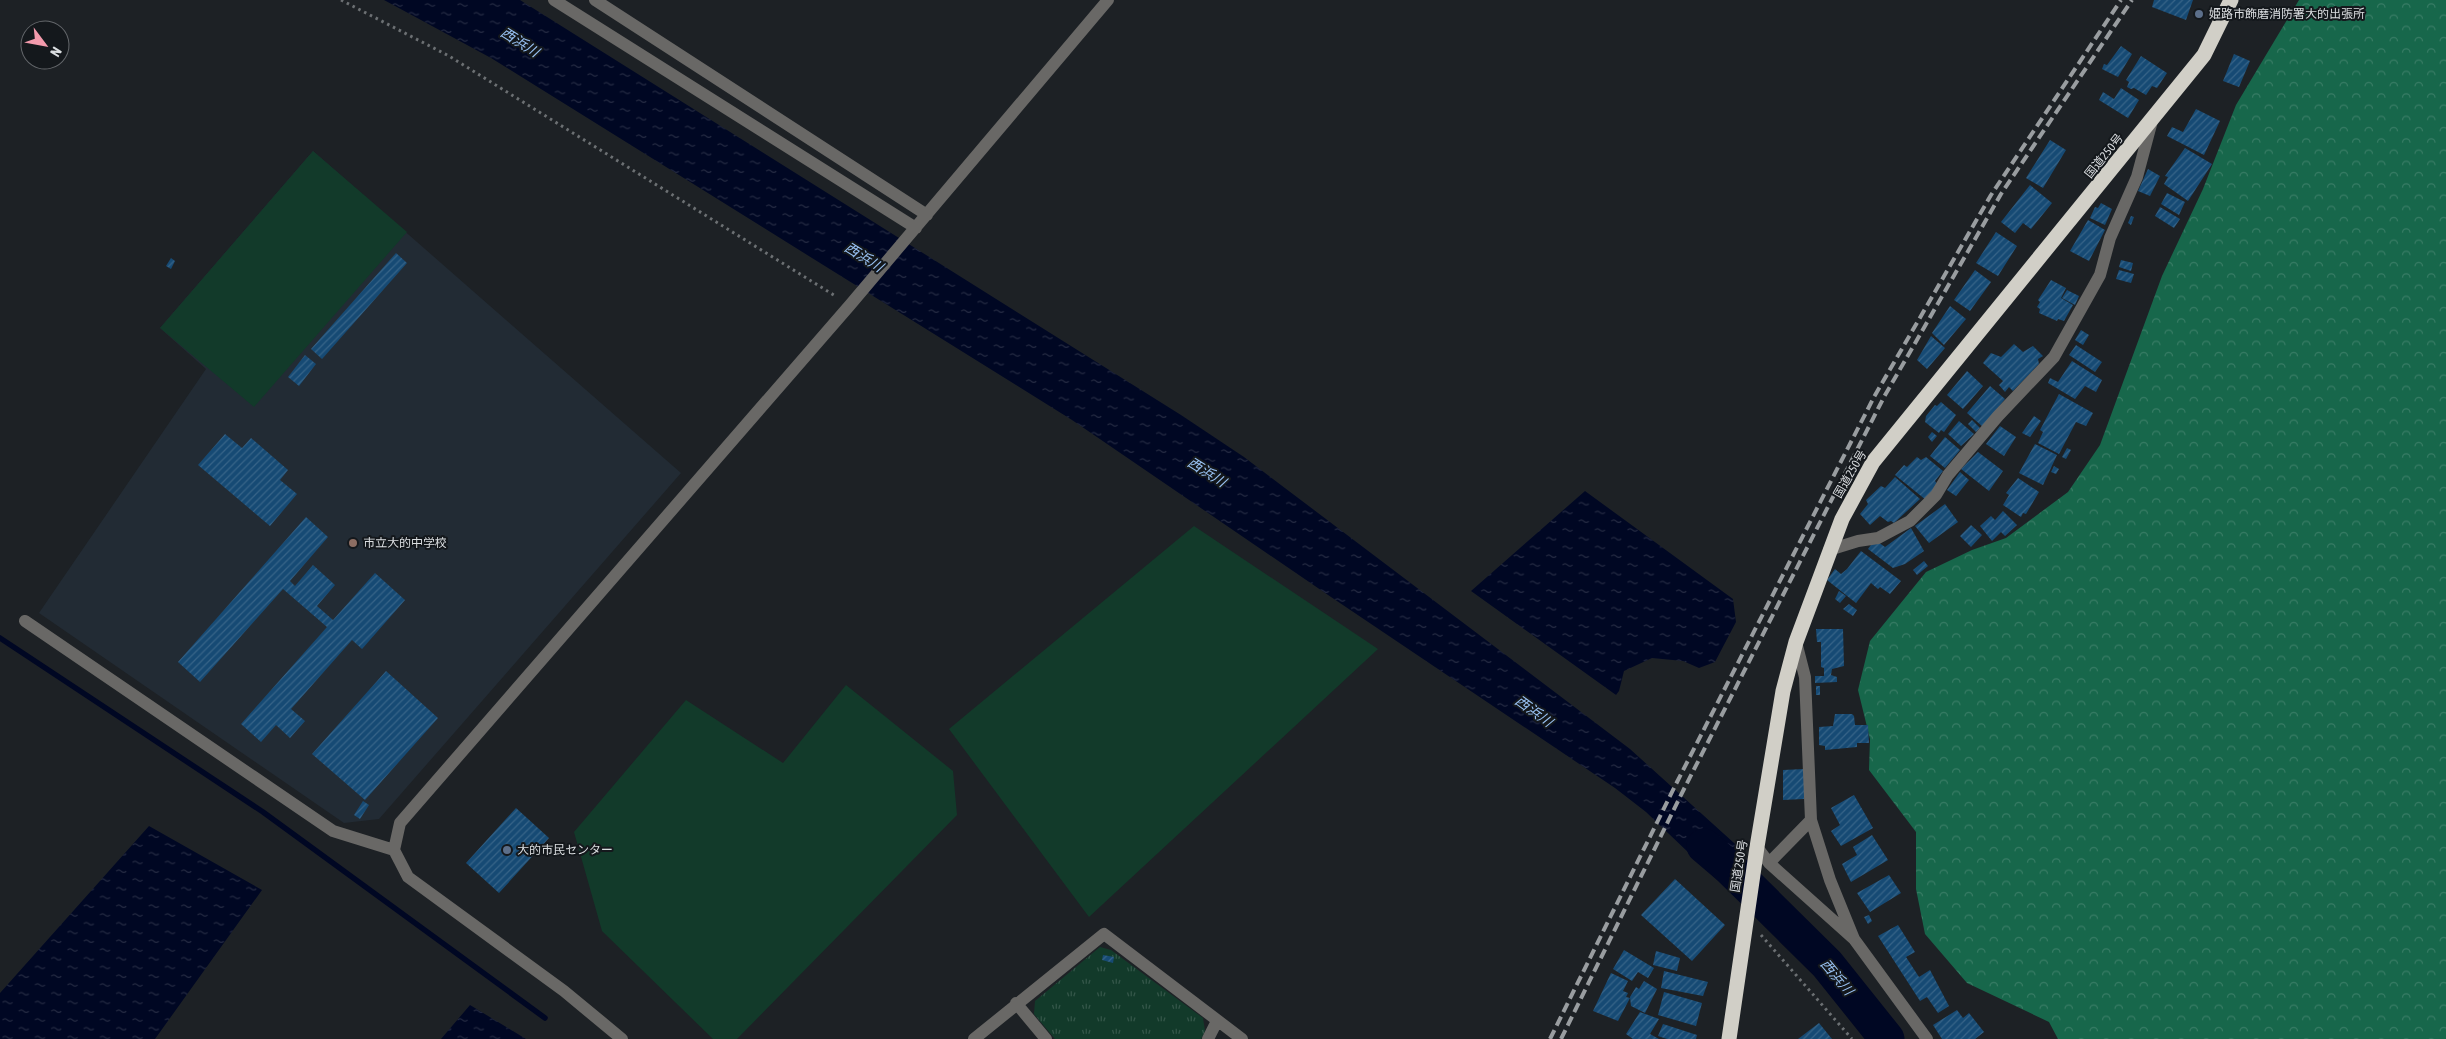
<svg xmlns="http://www.w3.org/2000/svg" width="2446" height="1039" font-family="'Asap Condensed','Noto Sans JP',sans-serif">
<style>
.built{fill:#222b34}
.forest{fill:url(#forest-crowns)}
.park{fill:url(#park-tufts)}
.pitch{fill:#123a2a}
.water{fill:url(#water-ripples)}
.lines{fill:none;stroke-linecap:round;stroke-linejoin:round}
.stream{stroke:#000723;stroke-width:5.5}
.river{stroke:#000723;stroke-width:35}
.building{fill:url(#building-hatch)}
.path{stroke:#6c7073;stroke-width:3;stroke-dasharray:2.5 4;stroke-linecap:butt}
.minor{stroke:#696866;stroke-width:12}
.highway{stroke:#d1cfc7;stroke-width:15}
.rail{stroke:#999da0;stroke-width:4;stroke-dasharray:10 5;stroke-linecap:butt}
.service-dot{fill:#5c6f8a;stroke:#14181c;stroke-width:2}
.education-dot{fill:#8d6e63;stroke:#14181c;stroke-width:2}
.labels{text-anchor:middle;stroke-width:4;stroke-linejoin:round;paint-order:stroke}
.poi-label{font-size:12px;fill:#dbdee1;stroke:#14181c;text-anchor:start}
.street-label{font-size:12px;fill:#dbdee1;stroke:#14181c}
.water-label{font-size:14px;font-style:italic;fill:#99c2f4;stroke:#14181c}
</style>
<defs>
<pattern id="forest-crowns" width="20" height="18" patternUnits="userSpaceOnUse" patternTransform="scale(1.25)"><rect width="20" height="18" fill="#17674b"/><path d="M2 6a3 3 0 1 1 6 0M12 15a3 3 0 1 1 6 0" fill="none" stroke="#387c65"/></pattern>
<pattern id="park-tufts" width="24" height="20" patternUnits="userSpaceOnUse" patternTransform="scale(1.25)"><rect width="24" height="20" fill="#123a2a"/><path d="M3 7l-1-3M5 7V3M7 7l1-3M15 17l-1-3M17 17v-4M19 17l1-3" fill="none" stroke="#345649"/></pattern>
<pattern id="water-ripples" width="26" height="14" patternUnits="userSpaceOnUse" patternTransform="scale(1.25)"><rect width="26" height="14" fill="#000723"/><path d="M2 4q2-2 4 0t4 0M15 11q2-2 4 0t4 0" fill="none" stroke="#252b43"/></pattern>
<pattern id="building-hatch" width="6" height="6" patternUnits="userSpaceOnUse" patternTransform="scale(1.25)"><rect width="6" height="6" fill="#164a74"/><path d="M-1 1l2-2M0 6l6-6M5 7l2-2" fill="none" stroke="#376488"/></pattern>
</defs>
<rect width="100%" height="100%" fill="#1d2125"/>
<path class="built" d="M313,151l368,322 -302,346 -35,4 -305,-210 167,-244 -46,-41z"/>
<path class="forest" d="M2299,0h147v1039h-388l-9,-17 -82,-39 -42,-49 -9,-45v-57l-47,-62 1,-31 -12,-49 12,-49 56,-69 46,-22 34,-12 62,-46 32,-47 62,-169 41,-87 33,-84z"/>
<path class="park" d="M1100,947l11,3 92,68 2,13 -4,8h-146l-21,-25 1,-13z"/>
<path class="pitch" d="M313,151l94,81 -153,175 -94,-79z
M1194,526l184,123 -289,268 -140,-188z
M846,685l107,86 4,44 -220,224h-24l-111,-108 -28,-99 112,-132 97,63z"/>
<path class="water" d="M384,0h136l661,415 63,42 386,292 114,103 -8,46 -90,-86 -31,-24 -284,-191 -259,-177 -581,-362z
M1585,491l148,108 3,23 -21,40 -16,6 -16,-7 -31,-3 -28,13 -5,20 -3,4 -145,-104z
M149,826l113,64 -107,149h-155v-46z
M470,1005l56,34h-85z"/>
<g class="lines">
<path class="stream" d="M0,638l263,174 282,206"/>
<path class="river" d="M1704,846l27,23 96,95 60,75"/>
</g>
<path class="building" d="M2154,0h39l-7,20 -34,-13z
M2121,46l11,8 -14,23 -16,-8 2,-5 3,1z
M2234,54l16,7 -11,26 -16,-6z
M2141,56l26,17 -10,15 -5,-2 -6,9 -12,-7 -3,1 -4,-2 2,-5 -3,-2z
M2121,88l18,12 -11,18 -29,-18 4,-8 11,7z
M2196,109l24,12 -16,34 -37,-19 5,-9 11,5z
M2050,140l16,10 -23,38 -17,-10z
M2185,148l27,16 -24,37 -24,-17 4,-7 -3,-1z
M2148,169l12,7 -10,20 -12,-5z
M2030,185l22,18 -21,26 -8,-6 -8,10 -14,-11z
M2167,193l18,9 -6,13 -18,-11z
M2101,203l11,6 -7,16 -15,-7 5,-11 3,1z
M2160,207l20,12 -6,9 -19,-12z
M2131,216l3,1 -3,8 -3,-2z
M2088,220l17,10 -16,31 -19,-10z
M1996,232l21,14 -19,30 -22,-13z
M396,253l11,10 -85,96 -11,-10z
M171,258l4,3 -4,8 -5,-3z
M2121,260l12,3 -2,8 -12,-4z
M1975,270l16,12 -21,29 -16,-11z
M2119,270l15,4 -3,9 -15,-4z
M2051,280l15,8 -5,10 12,7 -9,16 -6,-2 -1,2 -18,-8 1,-4 -3,-2 3,-5 -2,-2z
M2067,290l12,6 -4,9 -13,-7z
M1950,306l16,13 -22,26 -12,-12z
M2081,330l8,5 -6,10 -8,-5z
M1931,336l14,12 -18,21 -10,-9z
M2014,344l9,8 10,-6 10,10 -5,3 1,5 -26,27 -4,-4 -4,5 -6,-7 4,-4 -20,-18 8,-10 10,4z
M2076,345l26,17 -7,10 -26,-17z
M305,355l11,9 -17,22 -11,-9z
M2072,361l30,19 -6,12 -11,-6 -10,13 -27,-16 2,-5 8,4z
M1967,371l16,15 -20,23 -16,-14z
M1990,386l15,13 -22,28 -16,-14z
M2059,394l34,19 -7,13 -10,-4 -17,32 -21,-11 5,-11 -3,-2z
M1941,402l15,13 -12,17 -3,-2 -2,3 -14,-11 1,-6 9,-11 2,1z
M2034,416l7,5 -11,16 -8,-4z
M1972,420l8,8 -4,4 -8,-8z
M1959,421l15,13 -13,12 -13,-12z
M2000,426l16,11 -12,19 -18,-12z
M1932,432l5,4 -5,6 -4,-5z
M225,434l17,14 9,-10 37,32 -8,10 17,14 -27,32 -72,-61z
M1945,437l15,13 -15,18 -15,-12z
M2035,444l22,11 -14,30 -24,-12z
M2067,448l4,2 -5,9 -4,-2z
M1978,452l25,19 -14,20 -28,-22z
M1917,457l4,3 5,-3 17,14 -8,10 3,4 -12,15 -31,-25 9,-10 3,2z
M2054,466l5,3 -3,5 -5,-2z
M1960,472l9,8 -13,16 -9,-6z
M1895,477l25,22 -26,24 -3,-2 -3,1 -8,-6 -10,9 -10,-11 8,-10 -2,-4 15,-14 4,2z
M2018,478l21,14 -13,22 -3,-1 -2,4 -18,-12 6,-10 -3,-2z
M1945,504l13,18 -29,21 -14,-17z
M2003,511l14,14 -12,11 -4,-4 -9,9 -12,-15 11,-10 4,4z
M306,517l22,20 -38,44 5,5 18,-21 22,20 -18,21 16,14 42,-47 30,27 -43,49 -10,-9 -61,69 14,12 -15,17 -14,-13 -15,17 -20,-18 86,-97 -44,-38 -83,93 -22,-20z
M1971,525l11,10 -11,12 -11,-11z
M1911,528l13,23 -19,13 -12,4 -25,-19 3,-4 7,-3 7,5z
M1861,551l40,30 -11,13 -10,-7 -2,2 -7,-6 -15,20 -29,-23 8,-11 6,5 6,-5z
M1924,561l4,5 -11,9 -4,-5z
M1839,591l7,5 -6,7 -5,-4z
M1849,604l8,6 -4,6 -10,-7z
M1816,629h27l1,37 -12,3 -1,6 6,2v5l-22,1v-7h9v-8l-3,-1v-25h-4z
M386,671l52,47 -73,82 -53,-46z
M1816,686h4v9h-4z
M1835,714h17l2,2 1,9h13l1,18h-12v4l-32,3v-4l-6,-1v-18l14,-1z
M1804,769v30l-21,1v-30z
M1854,795l19,33 -32,18 -10,-15 9,-6 -9,-17z
M363,801l6,4 -9,14 -6,-4z
M516,808l33,30 -50,55 -33,-30z
M1872,835l16,25 -37,22 -9,-18 15,-9 -4,-8z
M1889,875l12,18 -31,19 -13,-19z
M1675,879l50,46 -33,36 -51,-46z
M1869,915l3,6 -4,3 -4,-7z
M1898,925l17,27 -9,5 13,20 11,-7 19,36 -11,7 -11,-16 -7,4 -42,-65z
M1624,950l30,18 -6,10 -10,-6 -6,9 -19,-12z
M1656,951l24,7 -3,13 -24,-6z
M1103,955l11,2 -1,6 -11,-3z
M1664,971l44,11 -5,14 -42,-8z
M1611,973l17,8 -5,10 5,2 -2,4 4,1 -12,23 -25,-10z
M1644,981l13,8 -12,24 -14,-7 -1,-9 6,-10 3,2z
M1664,992l38,11 -6,23 -38,-11z
M1957,1010l6,8 6,-5 15,19 -9,7h-33l-9,-14z
M1640,1012l19,7 -9,15 9,5h-26l-7,-5z
M1819,1023l13,16h-34z
M1663,1024l34,11 -1,4h-29l-9,-3z"/>
<g class="lines">
<path class="path" d="M341,0l108,56 388,241
M1761,935l91,104"/>
<path class="minor" d="M554,0l362,228
M595,0l332,215
M1829,550l29,-9 20,-3 32,-17 26,-26 12,-20 50,-59 56,-59 46,-82 10,-37 27,-61 15,-56
M25,621l308,210 61,19
M1796,642l9,35 6,143 19,60 24,59
M1757,847l12,16 85,76 73,100
M1769,863l42,-43
M1016,1003l30,36
M622,1039l-58,-48 -156,-114 -14,-27 6,-27 450,-518 258,-305
M974,1039l130,-105 138,105
M1208,1039l9,-18"/>
<path class="highway" d="M1729,1039l28,-192 26,-156 13,-49 46,-123 31,-57 331,-407 27,-55"/>
<path class="rail" d="M1550,1039l127,-257 197,-385 117,-202 130,-195
M1561,1039l123,-250 200,-392 117,-203 131,-194"/>
</g>
<g class="service-dot">
<circle cx="2199" cy="14" r="5"/>
<circle cx="507" cy="850" r="5"/>
</g>
<circle class="education-dot" cx="353" cy="543" r="5"/>
<g class="labels">
<g class="poi-label">
<text x="2209" y="18">姫路市飾磨消防署大的出張所</text>
<text x="363" y="547">市立大的中学校</text>
<text x="517" y="854">大的市民センター</text>
</g>
<g class="street-label">
<text transform="translate(2104 156) rotate(-51)" y="4">国道250号</text>
<text transform="translate(1850 474) rotate(-60)" y="4">国道250号</text>
<text transform="translate(1739 866) rotate(-81)" y="4">国道250号</text>
</g>
<g class="water-label">
<text transform="translate(520 42) rotate(32)" y="5">西浜川</text>
<text transform="translate(864 257) rotate(32)" y="5">西浜川</text>
<text transform="translate(1207 472) rotate(32)" y="5">西浜川</text>
<text transform="translate(1534 711) rotate(36)" y="5">西浜川</text>
<text transform="translate(1837 977) rotate(50)" y="5">西浜川</text>
</g>
</g>
<g transform="translate(45 45) rotate(122)"><circle r="24" fill="#14181c" stroke="#64676b"/>
<path d="M0-4L9 19L0 12L-9 19Z" fill="#f39aac"/>
<text y="-8" font-size="14" font-weight="bold" text-anchor="middle" fill="#dbdee1">N</text>
</g>
</svg>
